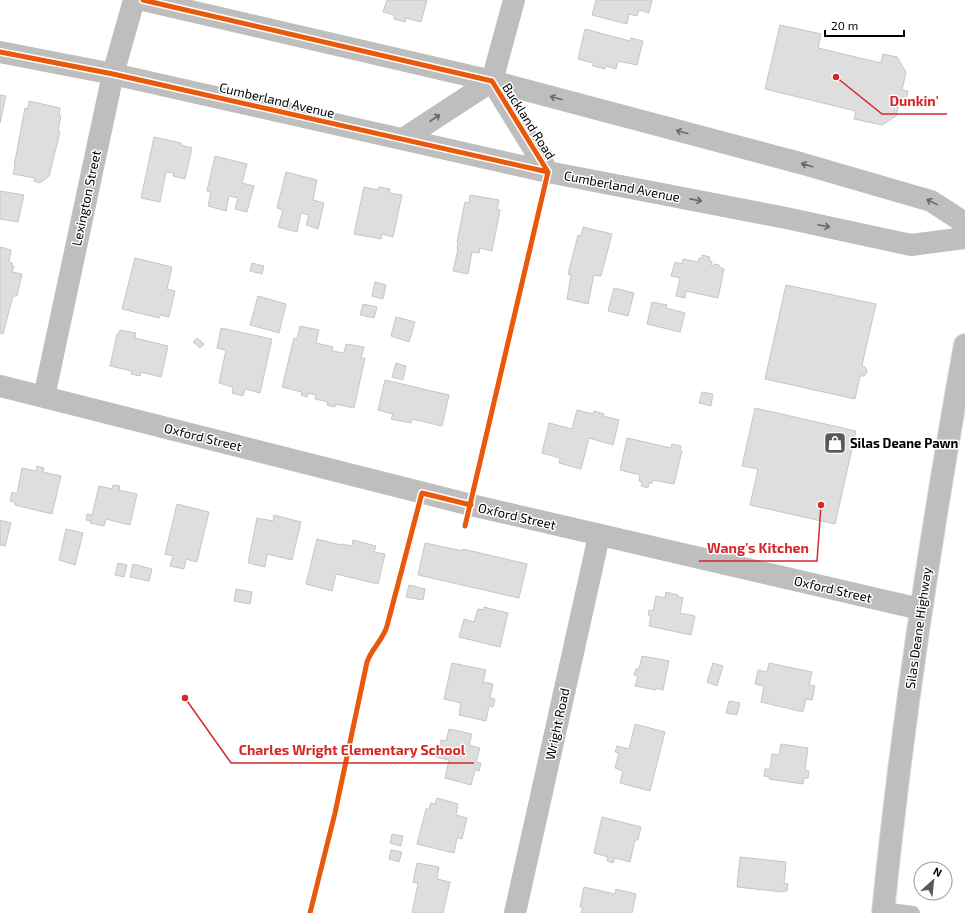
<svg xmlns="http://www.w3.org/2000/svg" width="965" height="913" font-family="'Exo 2',sans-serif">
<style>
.building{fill:#dedede;stroke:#c6c6c6}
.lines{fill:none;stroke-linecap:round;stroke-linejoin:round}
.primary-casing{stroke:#dbdbdb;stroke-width:24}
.lane{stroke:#bebebe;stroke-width:14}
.street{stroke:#bebebe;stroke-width:22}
.primary{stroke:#bebebe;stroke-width:22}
.cycleway-casing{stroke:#fff;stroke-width:8}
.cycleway{stroke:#e8590c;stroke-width:5}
.oneway{stroke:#686868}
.labels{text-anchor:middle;stroke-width:3;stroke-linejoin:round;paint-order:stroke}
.street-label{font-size:13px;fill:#000;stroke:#fff}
.poi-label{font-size:13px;font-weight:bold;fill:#000;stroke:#fff;text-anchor:start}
.leader{fill:none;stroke:#d62828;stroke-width:1.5}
.callout-dot{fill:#d62828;stroke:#fff;stroke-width:1.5}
.callout-label{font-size:14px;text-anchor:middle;font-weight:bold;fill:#d62828;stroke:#fff;stroke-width:3;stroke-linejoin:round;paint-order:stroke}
</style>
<rect width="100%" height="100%" fill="#fff"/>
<path class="building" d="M387,0h40l-6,22 -15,-4 -1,4 -11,-3v-4l-11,-3z
M596,0h56l-3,13 -10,-3 -2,6 -8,-2 -2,10 -35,-9z
M780,25l41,9 -3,14 63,15 2,-9 14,3 9,15 -4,18 6,1 -2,9 -6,-1 -4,17 -14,9 -28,-6 2,-8 -91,-22z
M585,29l45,12 1,-3 12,3 -6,24 -19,-4 -2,8 -10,-3 -1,3 -12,-3v-3l-15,-4z
M0,95l6,1 -6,27z
M29,101l31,7 -1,8h2l-3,15 2,1 -11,44 -9,7 -6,-2 1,-3 -22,-4 2,-8h-1l11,-58 3,1z
M154,137l27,6v2l11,3 -7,31 -12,-3 1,-3 -8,-1 -6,30 -19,-4z
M215,156l32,8 -5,19 12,3 -7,26 -12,-3 3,-11 -9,-2 -3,15 -18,-5 3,-14 -4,-1z
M286,172l31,8 -4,20 11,3 -6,26 -12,-4 3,-10 -8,-2 -4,19 -19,-5 5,-17 -6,-2z
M364,187l14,3 1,-3 11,2 -1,4 13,2 -9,42 -11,-3 -1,5 -27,-5z
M0,191l24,4 -6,27 -18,-3z
M470,195l29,5 -2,9 3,1 -8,41 -12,-3 -1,5 -7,-1 -4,22 -15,-3 5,-22h-1l1,-6 -1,-1 8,-40 4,1z
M583,227l29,7 -11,42 -7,-1 -6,29 -21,-5 4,-24 -3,-1 10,-39 3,1z
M0,247l11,3 -2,12 3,1v2l2,1 -2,6 10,2 -5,22h-4l-10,38 -3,-1z
M702,255l8,2 -1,4h3l-1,4 3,1v-2l5,1v2l5,2 -6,29 -32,-7 -1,7 -9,-2 4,-18 -9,-2 4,-14 7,2 1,-5 15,3 1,-4 3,1z
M135,258l37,9 -5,22 8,2 -6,26 -9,-2 -1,3 -37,-9z
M252,263l12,3 -2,8 -12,-3z
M375,282l11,3 -3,14 -11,-3z
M786,285l90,19 -14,61 4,3 1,4 -3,4h-4l-5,23 -90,-20z
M614,288l20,5 -6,23 -20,-5z
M258,296l28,8 -7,29 -29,-8z
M652,302l15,3 -1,3 19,5 -5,19 -33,-8z
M363,304l14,3 -3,11 -14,-3z
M396,317l19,5 -6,20 -18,-6z
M300,326l19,4 -3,13 17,4 -1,4 12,2 2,-9 18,3 -3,11h4l-11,50 -19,-4v3l-8,-2 1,-3 -13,-3 1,-4 -8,-2 -1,4 -6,-2 1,-3 -20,-5 12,-49 3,1z
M221,328l51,11 -12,54 -15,-4 -2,7 -11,-3 1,-6 -14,-4 7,-33 -9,-2z
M120,330l16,3 -1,5 33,8 -7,31 -20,-5 -1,4 -9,-2 1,-3 -22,-5 7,-32h2z
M197,338l7,6 -4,4 -7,-6z
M396,363l10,3 -3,14 -11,-3z
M385,380l64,15 -7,31 -30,-7 -1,4 -20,-4 2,-5 -15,-4z
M702,392l11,2 -2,12 -12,-3z
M755,408l101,23 -21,93 -85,-19 8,-36 -16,-3z
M577,410l16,4 1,-3 10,3 -1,2 16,4 -6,25 -24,-7 -8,31 -22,-6 1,-5 -18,-5 7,-30 23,6z
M627,438l44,10 1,-4 9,2 -1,4 2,1 -8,33 -21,-4 -1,3h-3l-1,5 -7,-2 1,-4 -3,-1 1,-6 -20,-5z
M37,466l7,2 -1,4 18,4 -9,38 -37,-9v-3l-5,-1 2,-9 5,2 5,-26 14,3z
M113,485l7,1 -1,4 18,4 -7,31 -24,-6 -2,7 -14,-3 1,-2 -5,-1 1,-6 5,1 7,-29 13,3z
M177,504l32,8 -12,50 -11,-3 -2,10 -14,-3 3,-10 -8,-2z
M274,515l27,7 -9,38 -25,-6 -2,13 -17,-4 9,-45 16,3z
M0,520l11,3 -6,23 -5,-1z
M66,529l17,4 -8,32 -16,-5z
M317,539l24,6v-1l11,2 1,-6 23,6 -2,6 11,2 -7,30 -42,-10 -4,17 -26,-7z
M425,543l38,8v-2l64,15 -8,34 -101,-23z
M118,563l9,2 -3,12 -9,-2z
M133,564l19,5 -3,12 -19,-4z
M409,585l16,4 -2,11 -17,-3z
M236,589l16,3 -2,12 -16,-3z
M666,592l12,3v2l5,1 -3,15 15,3 -4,19 -42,-9 2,-11h-3l1,-5 4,1 3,-15 9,2z
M484,607l24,6 -8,34 -41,-10 5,-18 10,3 4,-13 6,1z
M642,656l27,5 -6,29 -7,-2v2l-21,-4 3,-10 -4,-1 2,-6h3z
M452,663l34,7 -3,12 10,2 -3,14 5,1 -2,8 -4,-1 -3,15 -27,-6 2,-12 -17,-4z
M713,663l10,3 -6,20 -10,-4z
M769,663l43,9 -3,13 6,1 -3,14 -6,-1 -3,13 -42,-10 3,-16 -9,-2 3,-14 9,2z
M729,701l11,2 -3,12 -11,-2z
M635,724l30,8 -15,59 -30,-8 3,-12 -8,-3 4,-15 -4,-1 2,-6 12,3z
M449,729l23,5 -3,11 11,3 -4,14 5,1 -2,8 -4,-1 -4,15 -26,-7 4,-18 -13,-3 5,-17 5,1z
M781,744l27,4 -3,22 4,1 -1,7h-4l-1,6 -34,-5 1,-2 -6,-1 1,-7h5l2,-15 7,1z
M437,798l21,6 -2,11 11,3 -5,21 -5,-1 -3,15 -37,-9 9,-35h3l2,-6 4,1z
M602,817l39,10 -3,13h-3l-5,22 -15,-4 -2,5 -6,-2 1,-4 -14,-4z
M392,834l11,2 -2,10 -11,-3z
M391,850l11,2 -3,10 -10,-3z
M740,857l46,5 -2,21 4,1 -1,7h-4v1l-46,-5z
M417,863l22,4 -2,12 13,3 -7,31h-31l6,-30 -5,-1z
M584,887l31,7 1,-5 20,5 -4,19h-51l2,-6h-3z"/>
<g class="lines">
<g class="primary-casing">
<path id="primary" d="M883,913c19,-191 48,-380 82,-568"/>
</g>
<path class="lane" d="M883,909l30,4"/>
<path class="street" d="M143,0l349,81 308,82 131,38 34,22
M0,52l113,22 435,98 238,46 125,27 54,-7
M492,81l56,91
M403,139l89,-58 22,-81
M0,386l471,119 449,104
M44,397l69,-323 21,-74
M515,913l84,-377"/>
<use href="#primary" class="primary"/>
<g class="cycleway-casing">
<path id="cycleway" d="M143,0l349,81 56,91
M0,52l113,22 435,98
M465,526l83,-354
M310,913l25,-100 32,-151c5,-14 16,-22 20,-36l35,-133 49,12"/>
</g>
<use href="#cycleway" class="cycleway"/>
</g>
<defs><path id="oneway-shaft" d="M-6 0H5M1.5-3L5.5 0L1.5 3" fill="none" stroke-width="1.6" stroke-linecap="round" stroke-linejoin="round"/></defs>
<g class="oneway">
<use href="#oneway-shaft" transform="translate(556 98) rotate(-165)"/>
<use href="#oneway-shaft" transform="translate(435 118) rotate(-33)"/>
<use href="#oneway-shaft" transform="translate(682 132) rotate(-165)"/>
<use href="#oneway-shaft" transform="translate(807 165) rotate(-164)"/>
<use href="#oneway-shaft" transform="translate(696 200) rotate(11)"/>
<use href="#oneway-shaft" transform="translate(932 202) rotate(-154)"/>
<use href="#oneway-shaft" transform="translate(824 226) rotate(12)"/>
</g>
<defs>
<g id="shop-square" transform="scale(1.15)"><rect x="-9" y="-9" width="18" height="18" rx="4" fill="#595959" stroke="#fff"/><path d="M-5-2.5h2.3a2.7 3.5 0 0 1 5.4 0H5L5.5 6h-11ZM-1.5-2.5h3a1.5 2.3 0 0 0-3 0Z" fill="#fff"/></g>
</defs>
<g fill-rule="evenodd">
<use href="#shop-square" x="835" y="443"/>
</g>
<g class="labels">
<g class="street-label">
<text transform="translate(277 100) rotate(13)" y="5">Cumberland Avenue</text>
<text transform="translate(529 121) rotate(58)" y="5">Buckland Road</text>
<text transform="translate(622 186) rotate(11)" y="5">Cumberland Avenue</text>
<text transform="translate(86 198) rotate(-78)" y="5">Lexington Street</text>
<text transform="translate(203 437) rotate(14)" y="5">Oxford Street</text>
<text transform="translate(517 516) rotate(13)" y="5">Oxford Street</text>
<text transform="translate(833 589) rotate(13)" y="5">Oxford Street</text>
<text transform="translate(918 628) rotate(-82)" y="5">Silas Deane Highway</text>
<text transform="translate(557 724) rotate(-78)" y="5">Wright Road</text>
</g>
<g class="poi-label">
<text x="850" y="448">Silas Deane Pawn</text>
</g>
</g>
<path class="leader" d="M836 77L882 114H947M821 505L817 561H699M185 698L231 763H474"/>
<g class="callout-dot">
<circle cx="836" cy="77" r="4"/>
<circle cx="821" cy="505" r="4"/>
<circle cx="185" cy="698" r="4"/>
</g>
<g class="callout-label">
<text x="914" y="106">Dunkin'</text>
<text x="758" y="553">Wang's Kitchen</text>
<text x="352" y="755">Charles Wright Elementary School</text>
</g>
<g transform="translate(933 881) rotate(27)"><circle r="19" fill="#ffffff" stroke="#999999"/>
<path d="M0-3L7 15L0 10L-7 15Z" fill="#595959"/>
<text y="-6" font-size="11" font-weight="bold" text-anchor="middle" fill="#000000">N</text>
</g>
<path d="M825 30v6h79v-6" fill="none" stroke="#000000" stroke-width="2"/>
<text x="831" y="30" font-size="12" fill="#000000" stroke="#ffffff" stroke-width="3" paint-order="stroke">20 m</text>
</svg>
